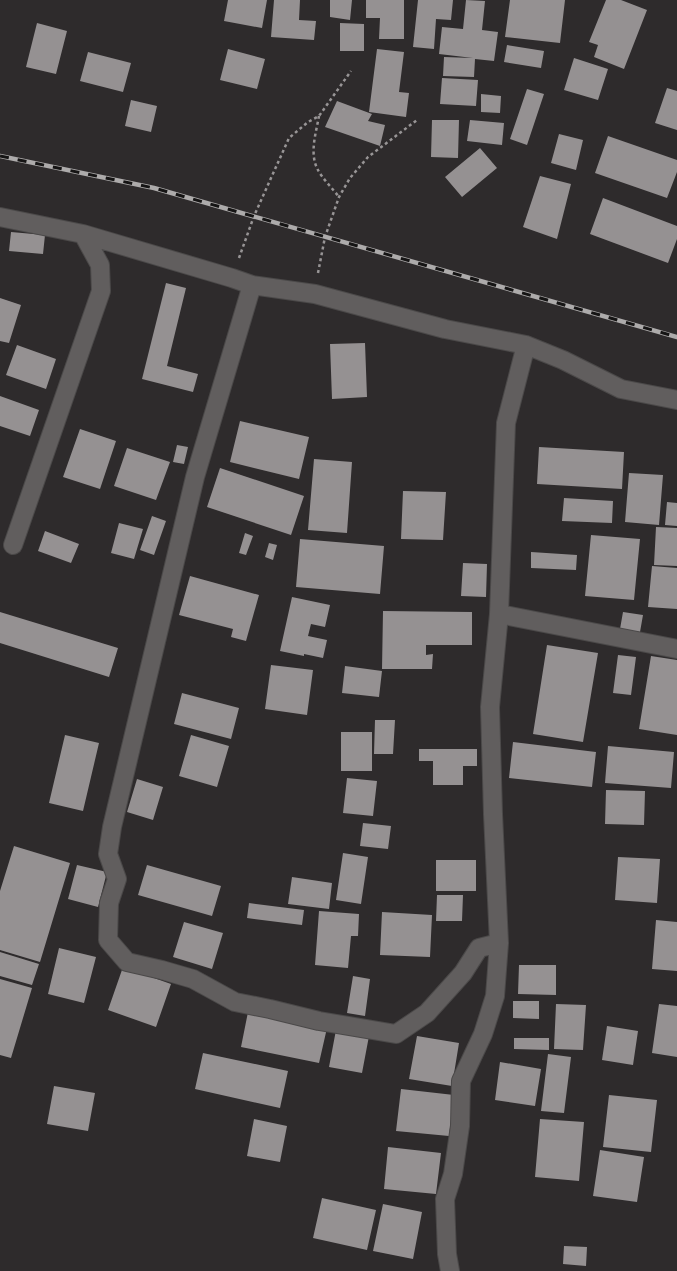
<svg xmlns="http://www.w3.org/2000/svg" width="677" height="1271" font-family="Karla,sans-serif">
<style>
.building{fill:#959192}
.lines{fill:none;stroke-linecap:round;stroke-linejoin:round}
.minor-casing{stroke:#4b4949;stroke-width:20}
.path{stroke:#989596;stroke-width:2.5;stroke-dasharray:3 3;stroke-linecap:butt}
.minor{stroke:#615e5e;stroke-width:18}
.rail-casing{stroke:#adabab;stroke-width:4.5}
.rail{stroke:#151414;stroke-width:3;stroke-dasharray:9;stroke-linecap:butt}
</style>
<rect width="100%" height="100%" fill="#2e2b2c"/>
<path class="building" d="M228,0h39l-5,28 -38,-7z
M274,0h26l-1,20 17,1 -2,19 -43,-3z
M330,0h22l-2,20 -20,-3z
M366,0h38v39h-25l1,-21h-14z
M418,0h35l-2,20 -15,-1 -2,30 -21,-2z
M466,0l19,1 -3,29 16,2 -4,29 -19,-2 -1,18 -31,-1 1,-19 29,1 -34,-4 3,-27 21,2z
M510,0h55l-5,43 -55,-6z
M606,0h15l26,10 -23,59 -30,-12 4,-12 -9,-3z
M37,23l30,8 -11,43 -30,-7z
M340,23l24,1v27h-24z
M507,45l37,6 -3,17 -37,-6z
M228,49l37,10 -8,30 -37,-9z
M377,49l27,3 -5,40 10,1 -3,24 -37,-5z
M88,52l43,11 -8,29 -43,-11z
M574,58l34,11 -10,31 -34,-10z
M442,78l36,2 -2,26 -36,-2z
M667,88l10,3v39l-22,-7z
M527,89l17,5 -17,51 -17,-6z
M481,94l20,2 -1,17 -19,-1z
M131,100l26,6 -6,26 -26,-6z
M337,101l35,13 -4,7 17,4 -5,21 -55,-19z
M432,120h27l-1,38 -27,-1z
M470,120l34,3 -2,22 -35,-4z
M559,134l24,6 -7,30 -25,-7z
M608,136l69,24v12l-10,26 -72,-25z
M480,148l17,20 -35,29 -17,-20z
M540,176l31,8 -14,55 -34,-12z
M603,198l74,28v13l-9,24 -78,-29z
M11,232l34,3 -2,19 -34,-3z
M166,283l20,5 -19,78 31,8 -5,18 -51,-13z
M0,298l21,7 -12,38 -9,-2z
M365,343l2,54 -35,2 -2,-55z
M17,345l39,14 -10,30 -40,-14z
M0,396l39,14 -9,26 -30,-10z
M240,421l69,16 -10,42 -69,-17z
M80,429l36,12 -16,48 -37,-12z
M177,445l11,2 -4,17 -11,-2z
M539,447l85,5 -2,37 -85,-5z
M127,448l43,14 -14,38 -42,-14z
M314,459l38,3 -5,71 -39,-3z
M220,468l84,28 -13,39 -84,-28z
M629,473l34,2 -4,50 -34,-3z
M403,491l43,1 -3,48 -42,-1z
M564,498l49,3 -1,22 -50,-2z
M667,502l10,1v23l-12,-1z
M152,516l14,5 -12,34 -14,-5z
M119,523l24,6 -9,30 -23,-6z
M656,527l21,1v38l-23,-1z
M45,531l34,13 -8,19 -33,-12z
M245,533l8,3 -7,19 -7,-2z
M591,535l49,4 -6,61 -49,-4z
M300,539l84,7 -4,48 -84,-7z
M269,543l8,2 -4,15 -8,-3z
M531,552l46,3 -1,15 -45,-2z
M463,563l24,1 -1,33 -25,-1z
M652,566l25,2v41l-29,-2z
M190,576l69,19 -13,46 -15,-4 2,-8 -54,-14z
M292,597l38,8 -5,22 -14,-3 -3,12 19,4 -4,18 -19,-4v2l-24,-5z
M383,611l89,1v33h-46v10l7,-1 -1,15h-50z
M0,612l118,36 -9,29 -109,-34z
M623,612l20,3 -3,17 -20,-3z
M547,645l51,8 -15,89 -50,-8z
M618,655l18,2 -5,38 -18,-2z
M651,656l26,4v75l-38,-6z
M271,665l42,5 -6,45 -42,-6z
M345,666l37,5 -3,26 -37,-4z
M182,693l57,15 -8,31 -57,-15z
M375,720h20l-2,34h-19z
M341,732h31v39h-31z
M65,735l34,8 -16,68 -34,-8z
M191,735l38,11 -12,41 -38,-11z
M513,742l83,10 -4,35 -83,-9z
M608,746l66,6 -3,36 -66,-5z
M419,749h58v17h-14v19h-30v-24h-14z
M347,778l30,3 -4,35 -30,-3z
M137,779l26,8 -10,33 -26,-8z
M606,790l39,1 -1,34 -39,-1z
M363,823l28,3 -3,23 -28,-3z
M14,846l56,17 -30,99 -40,-12v-59z
M343,853l25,4 -7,47 -25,-4z
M618,857l42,2 -3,44 -42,-3z
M436,860h40v31h-40z
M77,865l30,7 -9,35 -30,-8z
M147,865l74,21 -9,30 -74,-21z
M292,877l40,6 -3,26 -41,-5z
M437,895h26l-1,26h-26z
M249,903l55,7 -2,15 -55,-7z
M319,911l40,3 -1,22h-7l-3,32 -33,-3z
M382,912l50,3 -2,42 -50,-2z
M656,920l21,2v49l-25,-2z
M184,922l39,11 -11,36 -39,-12z
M59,948l37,9 -12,46 -36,-9z
M0,952l39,12 -7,21 -32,-9z
M519,965h37v30l-38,-1z
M123,967l48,17 -15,43 -48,-17z
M353,976l17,3 -5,37 -18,-3z
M0,979l32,9 -21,70 -11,-3z
M513,1001h26v18l-26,-1z
M556,1004l30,1 -3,45 -29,-1z
M659,1004l18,2v51l-25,-4z
M248,1012l79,16 -8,35 -78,-16z
M607,1026l31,5 -5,34 -31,-5z
M336,1030l33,6 -7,37 -33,-6z
M417,1036l42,7 -7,43 -43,-7z
M514,1038h35v12l-35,-1z
M203,1053l85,18 -8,37 -85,-19z
M548,1054l23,3 -7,56 -23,-2z
M500,1062l41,7 -6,37 -40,-6z
M54,1086l41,7 -7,38 -41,-7z
M401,1089l53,6 -5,41 -53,-5z
M609,1095l48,5 -6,52 -48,-5z
M254,1119l33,7 -7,36 -33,-6z
M540,1119l44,3 -5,59 -44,-4z
M388,1147l53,6 -5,41 -52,-5z
M600,1150l44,7 -7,45 -44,-6z
M322,1198l54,12 -9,40 -54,-12z
M383,1204l39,8 -9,47 -40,-8z
M564,1246l23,1 -1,19 -23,-2z"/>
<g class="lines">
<g class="minor-casing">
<path id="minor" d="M0,217l83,17 149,44 20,7 63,9 130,35 81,16 37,15 58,29 56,11
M252,285l-57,192 -83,350 -4,27 9,25 -8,24 -1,37 19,22 35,8 31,9 42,23 35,7 49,12 77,13 31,-21 36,-40 16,-25 20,-5
M13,545l88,-254 -1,-26 -17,-31
M499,614l178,35
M450,1271l-3,-17 -2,-55 8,-25 7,-48 1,-45 22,-47 12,-38 4,-53 -6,-129 -3,-107 9,-93 7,-191 20,-78"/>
</g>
<path class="path" d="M319,116c-3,17 -10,38 -1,54 4,8 15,19 21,27
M239,258l15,-42 35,-78 19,-16 11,-6 32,-45
M318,273l7,-36 14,-40 11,-19 18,-21 49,-37"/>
<use href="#minor" class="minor"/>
<g class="rail-casing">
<path id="rail" d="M0,156l154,32 523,149"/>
</g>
<use href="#rail" class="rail"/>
</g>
</svg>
